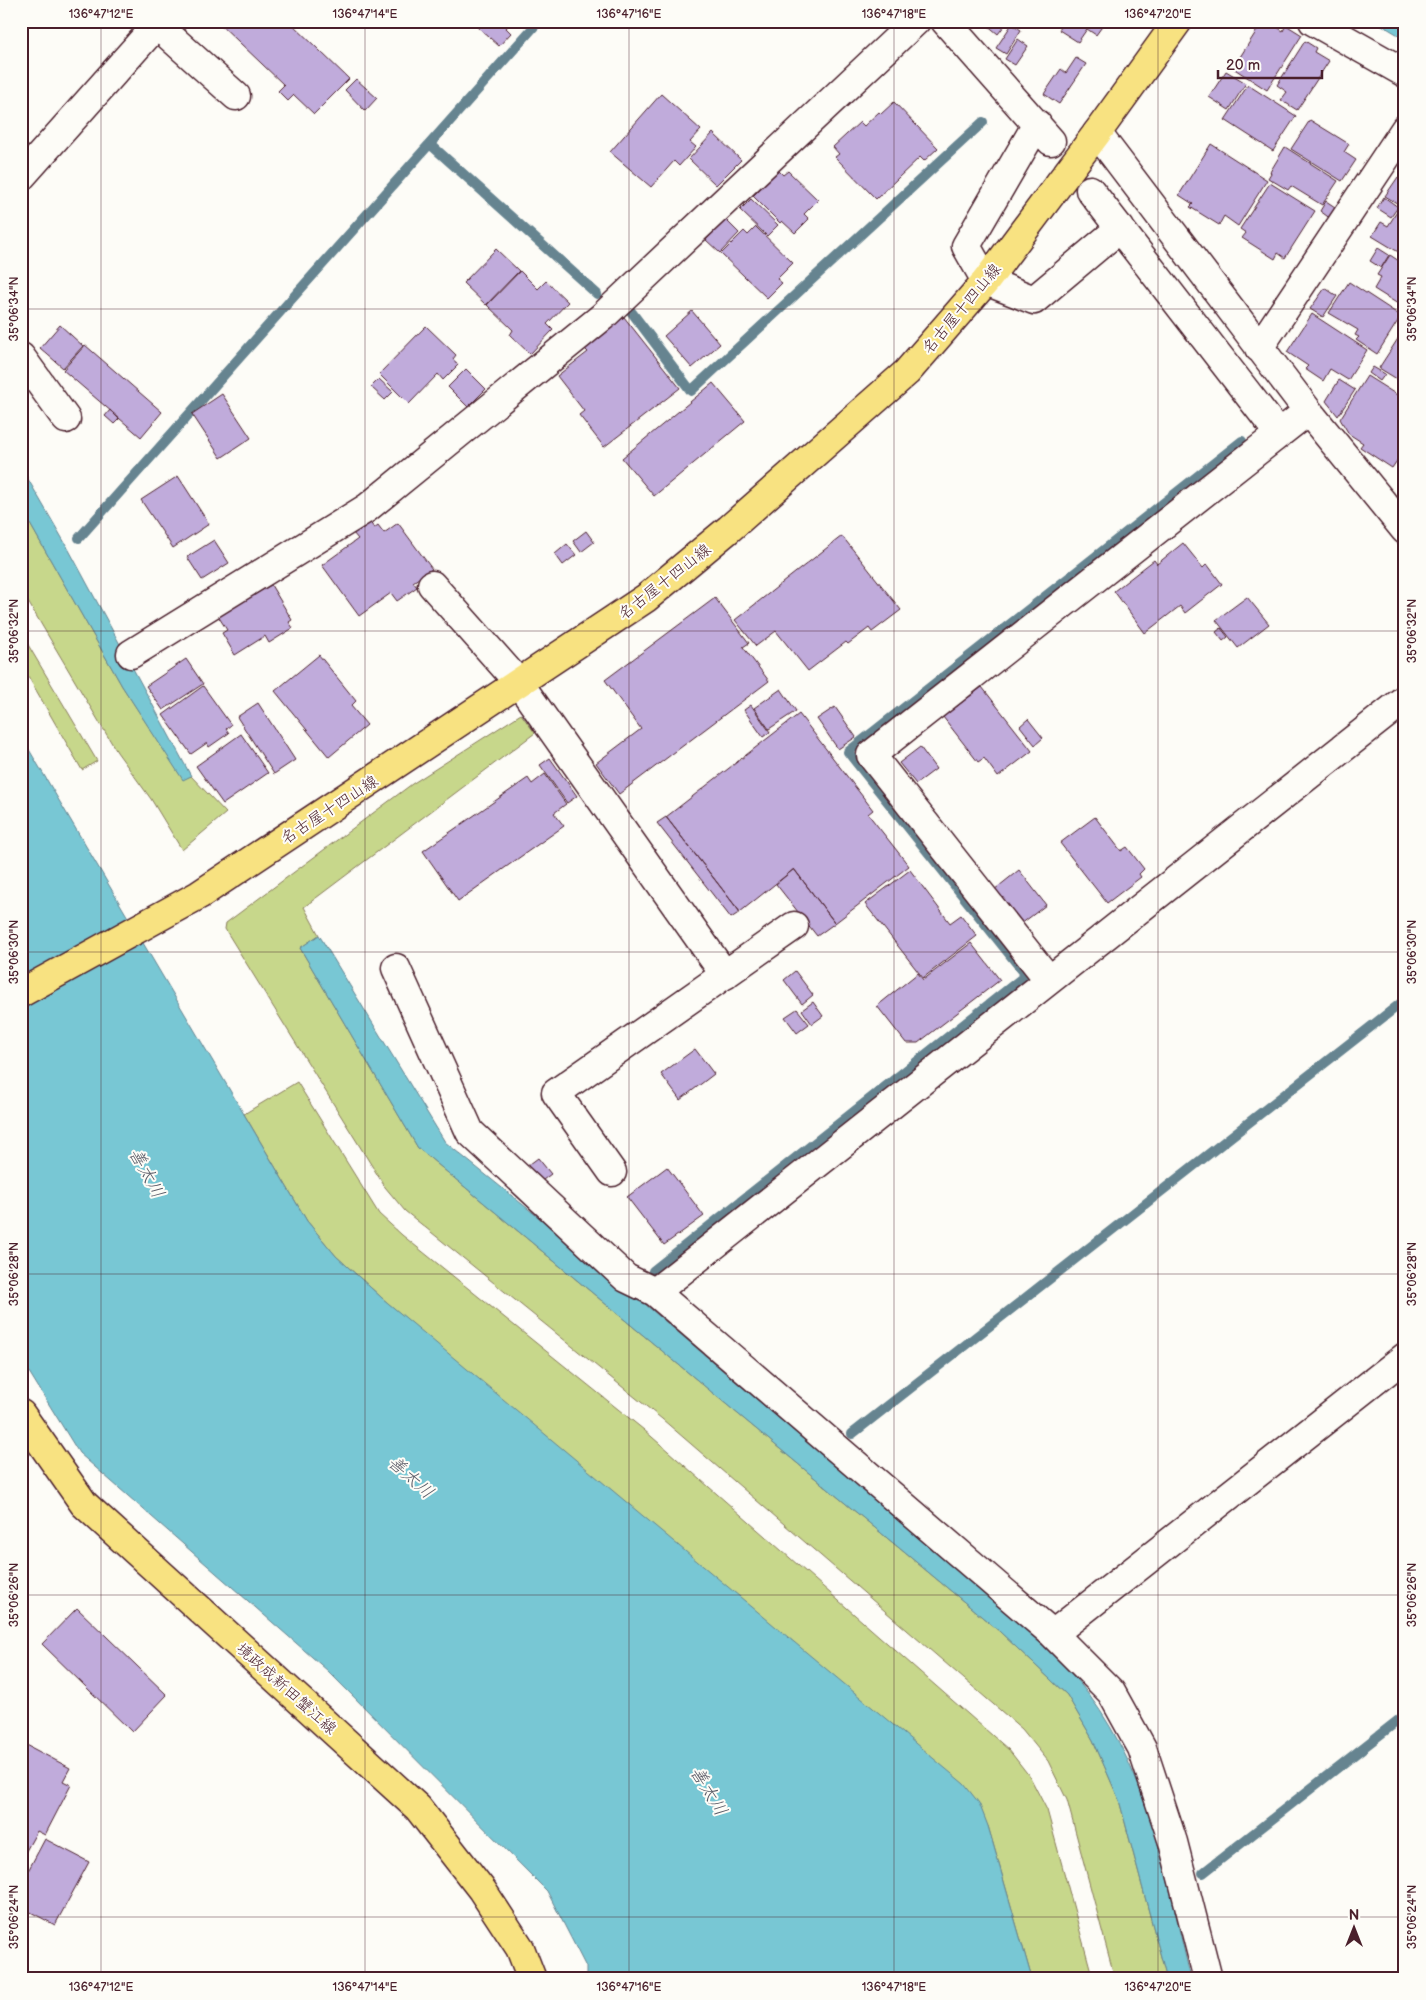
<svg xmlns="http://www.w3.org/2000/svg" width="1426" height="2000" font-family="'Balsamiq Sans','Klee One',sans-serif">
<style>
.green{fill:#c7d78b;stroke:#887b5b}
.water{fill:#78c7d4;stroke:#668490}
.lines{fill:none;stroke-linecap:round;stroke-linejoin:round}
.stream{stroke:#668490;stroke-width:10}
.building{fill:#c0abdb;stroke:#4a1f2b}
.minor-casing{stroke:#4a1f2b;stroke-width:31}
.major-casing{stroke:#4a1f2b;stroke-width:31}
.minor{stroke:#fdfcf7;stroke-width:28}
.major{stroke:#f8e281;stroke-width:28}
.ticks{fill:none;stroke:#4a1f2b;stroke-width:1;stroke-opacity:0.45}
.labels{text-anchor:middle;stroke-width:4;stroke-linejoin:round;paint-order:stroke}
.street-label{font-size:16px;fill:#4a1f2b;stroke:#fdfcf7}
.water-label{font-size:18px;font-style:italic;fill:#5a5a66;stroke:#fdfcf7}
.neatline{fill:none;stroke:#4a1f2b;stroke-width:2}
.ticks-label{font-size:12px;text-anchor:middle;fill:#4a1f2b}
</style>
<rect width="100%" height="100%" fill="#fdfcf7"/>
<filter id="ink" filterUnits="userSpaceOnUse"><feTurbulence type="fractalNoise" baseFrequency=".02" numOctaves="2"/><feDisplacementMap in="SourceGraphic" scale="10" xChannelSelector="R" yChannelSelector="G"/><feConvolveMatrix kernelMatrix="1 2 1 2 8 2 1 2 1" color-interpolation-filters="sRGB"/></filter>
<g filter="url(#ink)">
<path class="green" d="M21,508l101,178 61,93 8,-3 35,37 -44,37 -31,-51 -34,-47 -96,-162z
M21,633l76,128 -15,9 -61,-106z
M521,714l14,19 -231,174 15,28 -19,13 118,200 581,483 68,64 26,45 26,60 48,179h-52l-48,-179 -19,-39 -26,-32 -360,-310 -257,-208 -20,-24 -160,-258 1,-6 186,-139z
M297,1082l82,132 23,21 242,195 365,320 21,27 17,33 46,169h-61l-44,-153 -606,-528 -46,-42 -29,-35 -63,-107z"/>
<path class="water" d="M1375,21h30v18z
M21,467l48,83 122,226 -8,4 -61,-94 -101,-178z
M21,736l286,485 29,35 46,42 582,486 15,19 9,23 44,153h-446v-12l-39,-76 -219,-220 -249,-218 -58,-94z
M319,935l126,207 180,145 403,344c19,20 45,42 61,64 62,82 78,187 102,284h-24l-48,-179 -26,-60 -26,-45 -68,-64 -581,-483 -118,-200z"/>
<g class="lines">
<path class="stream" d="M430,144l167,150
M630,310l61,81 292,-269
M79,538l460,-517
M653,1271l373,-296 -178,-223 394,-311
M852,1434l553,-434
M1203,1873l202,-158"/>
</g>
<path class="building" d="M217,21h72l60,58 -35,35 -20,-19 -6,6 -10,-10 6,-6z
M471,21h41l-6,7 5,5 -12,13z
M987,21h21l-10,13 -12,-10z
M1053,21h53l-10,14 -9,-6 -9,13 -19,-12 2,-3z
M1263,21h5l15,10 3,-6 16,10 -35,55 -34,-22z
M1012,24l9,6 -15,24 -10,-6z
M1018,39l10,7 -13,19 -10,-6z
M1305,41l11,7 -2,4 15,9 -32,49 -16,-10 6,-8 -10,-7z
M1076,58l10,6 -27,40 -15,-10 17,-25 5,4z
M1226,71l20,12 -17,27 -20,-13z
M356,79l21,19 -12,13 -20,-21z
M1248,85l48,31 -23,35 -48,-31z
M661,94l40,36 -11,12 6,5 -17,19 -5,-5 -23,26 -41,-35z
M894,102l44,46 -14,13 -4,-4 -44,42 -41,-42 4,-3 -6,-7 27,-25 4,4 15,-14 2,2z
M1310,120l39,24 -5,8 12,8 -14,21 -51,-32z
M713,133l28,27 -25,25 -27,-26z
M1211,144l56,36 -29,46 -14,-10 -5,9 -29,-18 3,-3 -14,-9z
M1285,147l53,34 -16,24 -31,-19 -3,4 -20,-12 3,-5 -1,-1z
M778,170l5,5 5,-4 30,29 -14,14 5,5 -14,14 -13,-12 -2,2 -27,-27z
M1398,177l7,4v27l-20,-12z
M1270,183l45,28 -30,47 -7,-5 -3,6 -33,-21 4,-5 -6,-4z
M1384,197l14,10 -7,10 -14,-9z
M751,199l27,26 -11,11 -27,-26z
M1326,201l12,8 -7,10 -11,-8z
M1400,207l5,3v46l-33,-20 9,-14 7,4z
M726,220l13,13 -19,20 -14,-13z
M756,227l37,36 -16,16 5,4 -15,15 -46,-44 23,-23 4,4z
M1378,248l11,7 -8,13 -11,-7z
M496,249l23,22 -33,34 -23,-22z
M1390,255l15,10v36l-4,-2 -3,5 -24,-15 7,-12 -4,-2z
M520,271l18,18 8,-8 22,21 -21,22 6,6 -23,24 -20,-19 3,-5 -26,-25z
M1349,282l52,34 -24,38 -21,-14 3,-3 -4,-2 3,-5 -29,-17z
M1325,288l12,8 -14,21 -13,-8z
M692,311l28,33 -28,24 -28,-32z
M1312,314l55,36 -19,30 -18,-11 -7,12 -18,-12 3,-3 -21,-14z
M624,317l56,71 -76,59 -25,-32 5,-4 -27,-35 31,-24 -4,-4z
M60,325l23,21 -20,22 -23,-20z
M426,326l30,29 -3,4 5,6 -15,15 -5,-6 -29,30 -30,-30z
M1401,334l4,2v48l-26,-16z
M85,345l77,67 -21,25 -78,-67z
M1373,367l12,7 -5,7 -11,-8z
M466,369l20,20 -18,18 -20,-20z
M1367,376l38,24v49l-13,19 -32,-21 3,-4 -14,-9 -9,-15z
M379,379l14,13 -8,8 -14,-13z
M1339,380l16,10 -17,26 -12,-15z
M713,383l32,38 -91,75 -32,-38z
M222,394l29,44 -30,20 -29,-44z
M110,410l9,9 -5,5 -9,-8z
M178,476l31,48 -36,24 -32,-48z
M369,521l5,7 4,-3 6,8 14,-10 34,46 -19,13 4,5 -20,14 -6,-8 -32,23 -37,-51 36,-26 -5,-6z
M586,531l8,11 -13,10 -8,-11z
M842,536l59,74 -29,22 -3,-4 -21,16 -2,-2 -38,29 -32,-40 -20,15 -21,-26z
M214,540l15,23 -27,17 -15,-23z
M1183,543l20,25 4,-4 15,20 -37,29 -5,-7 -35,27 -31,-42 40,-31 3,4z
M567,544l9,11 -13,10 -8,-11z
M271,585l21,35 -3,2 4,6 -24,15 -4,-7 -30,19 -13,-22 5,-3 -9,-14z
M1247,597l22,27 -31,24 -22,-28z
M715,598l34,45 -6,4 26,34 -150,113 -23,-31 45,-34 -36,-49z
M1221,628l7,9 -5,4 -7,-9z
M319,655l37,46 -5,5 16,19 -38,32 -54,-66z
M186,659l17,25 -40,26 -17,-24z
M203,686l28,39 -5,4 3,4 -20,14 -2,-4 -16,11 -28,-39z
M982,687l50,64 -34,26 -14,-19 -6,4 -35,-45z
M781,689l15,22 -27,18 -15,-21z
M258,703l37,57 -21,14 -37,-57z
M751,705l19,27 -7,5 -19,-27z
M835,707l21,30 -18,12 -21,-30z
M799,714l74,96 -5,4 41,52 -74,57 -41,-54 -54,43 -74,-95z
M1028,719l15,19 -8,7 -15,-19z
M241,734l27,39 -45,31 -27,-38z
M920,747l16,22 -20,15 -17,-21z
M550,758l27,38 -10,7 -27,-38z
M545,774l21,30 -12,9 10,13 -106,75 -35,-50 105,-73 4,6z
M666,817l74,95 -9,6 -74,-95z
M1095,817l26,34 6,-4 17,22 -5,5 2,3 -34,26 -47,-60z
M794,869l41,54 -18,13 -41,-52z
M910,870l40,53 11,-8 16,21 -54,42 -58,-74z
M1019,870l27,35 -25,19 -27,-34z
M971,943l29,37 -82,63h-12l-29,-37 41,-33 5,7z
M795,971l18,24 -11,9 -18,-24z
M813,1002l10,14 -11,8 -10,-14z
M797,1009l12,15 -12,9 -12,-16z
M695,1049l19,25 -34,26 -19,-26z
M538,1158l13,16 -16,12 -13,-16z
M667,1167l37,49 -40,29 -37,-48z
M77,1608l90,87 -35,37 -90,-88z
M21,1742l49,26 -7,13 8,4 -26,50 -8,-4 -16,29z
M45,1839l44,23 -34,63 -34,-18v-23z"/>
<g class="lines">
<g class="minor-casing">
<path id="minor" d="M945,21l106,120
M1313,21l92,52
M157,25l79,71
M1037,124l-71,122 20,35 48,19 86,-72
M1097,133l211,278 97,119
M21,177l139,-156
M1090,190l189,244
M1259,348l146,-219
M21,357l45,62
M432,585l87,98 206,292
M131,654l236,-146 235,-191 314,-296
M396,968l74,164 156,146 29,14 398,342 58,58 31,56 31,94 35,137
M1049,980l-178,-225 437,-344
M612,1172l-56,-79 238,-167
M655,1292l750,-593
M1053,1634l352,-277"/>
</g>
<g class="major-casing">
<path id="major" d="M21,993l178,-98 447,-297 83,-69 178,-157 79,-91 111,-148 81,-112
M21,1414l63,90 334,304 64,82 38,58 12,31"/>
</g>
<use href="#minor" class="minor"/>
<use href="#major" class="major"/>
</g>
</g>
<path class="ticks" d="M101,21v1958M365,21v1958M629,21v1958M894,21v1958M1158,21v1958M21,309h1384M21,631h1384M21,952h1384M21,1274h1384M21,1595h1384M21,1917h1384"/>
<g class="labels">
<g class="street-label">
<text transform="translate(961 308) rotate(-50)" y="6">名古屋十四山線</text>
<text transform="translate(664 581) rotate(-38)" y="6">名古屋十四山線</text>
<text transform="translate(329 809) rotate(-33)" y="6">名古屋十四山線</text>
<text transform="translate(287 1688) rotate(42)" y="6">境政成新田蟹江線</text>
</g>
<g class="water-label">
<text transform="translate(147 1173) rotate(61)" y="6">善太川</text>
<text transform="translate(411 1477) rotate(42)" y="6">善太川</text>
<text transform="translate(709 1791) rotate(59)" y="6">善太川</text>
</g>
</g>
<rect width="1426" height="2000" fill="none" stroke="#fdfcf7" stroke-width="55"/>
<g transform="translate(1354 1928)" stroke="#fdfcf7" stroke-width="4" paint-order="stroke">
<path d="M0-4L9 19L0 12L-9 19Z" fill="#4a1f2b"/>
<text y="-8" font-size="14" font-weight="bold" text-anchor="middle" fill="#4a1f2b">N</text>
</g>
<path d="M1218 70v8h104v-8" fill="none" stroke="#4a1f2b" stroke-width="2.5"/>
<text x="1226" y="70" font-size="15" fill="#4a1f2b" stroke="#fdfcf7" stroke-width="4" paint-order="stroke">20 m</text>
<rect x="28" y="28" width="1370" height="1944" class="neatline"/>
<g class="ticks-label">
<text x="101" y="18">136°47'12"E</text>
<text x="365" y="18">136°47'14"E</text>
<text x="629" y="18">136°47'16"E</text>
<text x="894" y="18">136°47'18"E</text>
<text x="1158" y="18">136°47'20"E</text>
<text transform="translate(14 309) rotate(-90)" y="4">35°06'34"N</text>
<text transform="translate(1412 309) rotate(-90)" y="4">35°06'34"N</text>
<text transform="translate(14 631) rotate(-90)" y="4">35°06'32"N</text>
<text transform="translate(1412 631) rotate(-90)" y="4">35°06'32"N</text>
<text transform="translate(14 952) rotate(-90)" y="4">35°06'30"N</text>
<text transform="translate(1412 952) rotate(-90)" y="4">35°06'30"N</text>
<text transform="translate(14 1274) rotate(-90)" y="4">35°06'28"N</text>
<text transform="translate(1412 1274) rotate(-90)" y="4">35°06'28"N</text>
<text transform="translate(14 1595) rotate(-90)" y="4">35°06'26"N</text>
<text transform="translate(1412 1595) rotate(-90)" y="4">35°06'26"N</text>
<text transform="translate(14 1917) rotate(-90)" y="4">35°06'24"N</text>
<text transform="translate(1412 1917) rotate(-90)" y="4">35°06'24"N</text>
<text x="101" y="1991">136°47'12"E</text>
<text x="365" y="1991">136°47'14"E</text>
<text x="629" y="1991">136°47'16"E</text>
<text x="894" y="1991">136°47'18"E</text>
<text x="1158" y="1991">136°47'20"E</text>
</g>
</svg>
